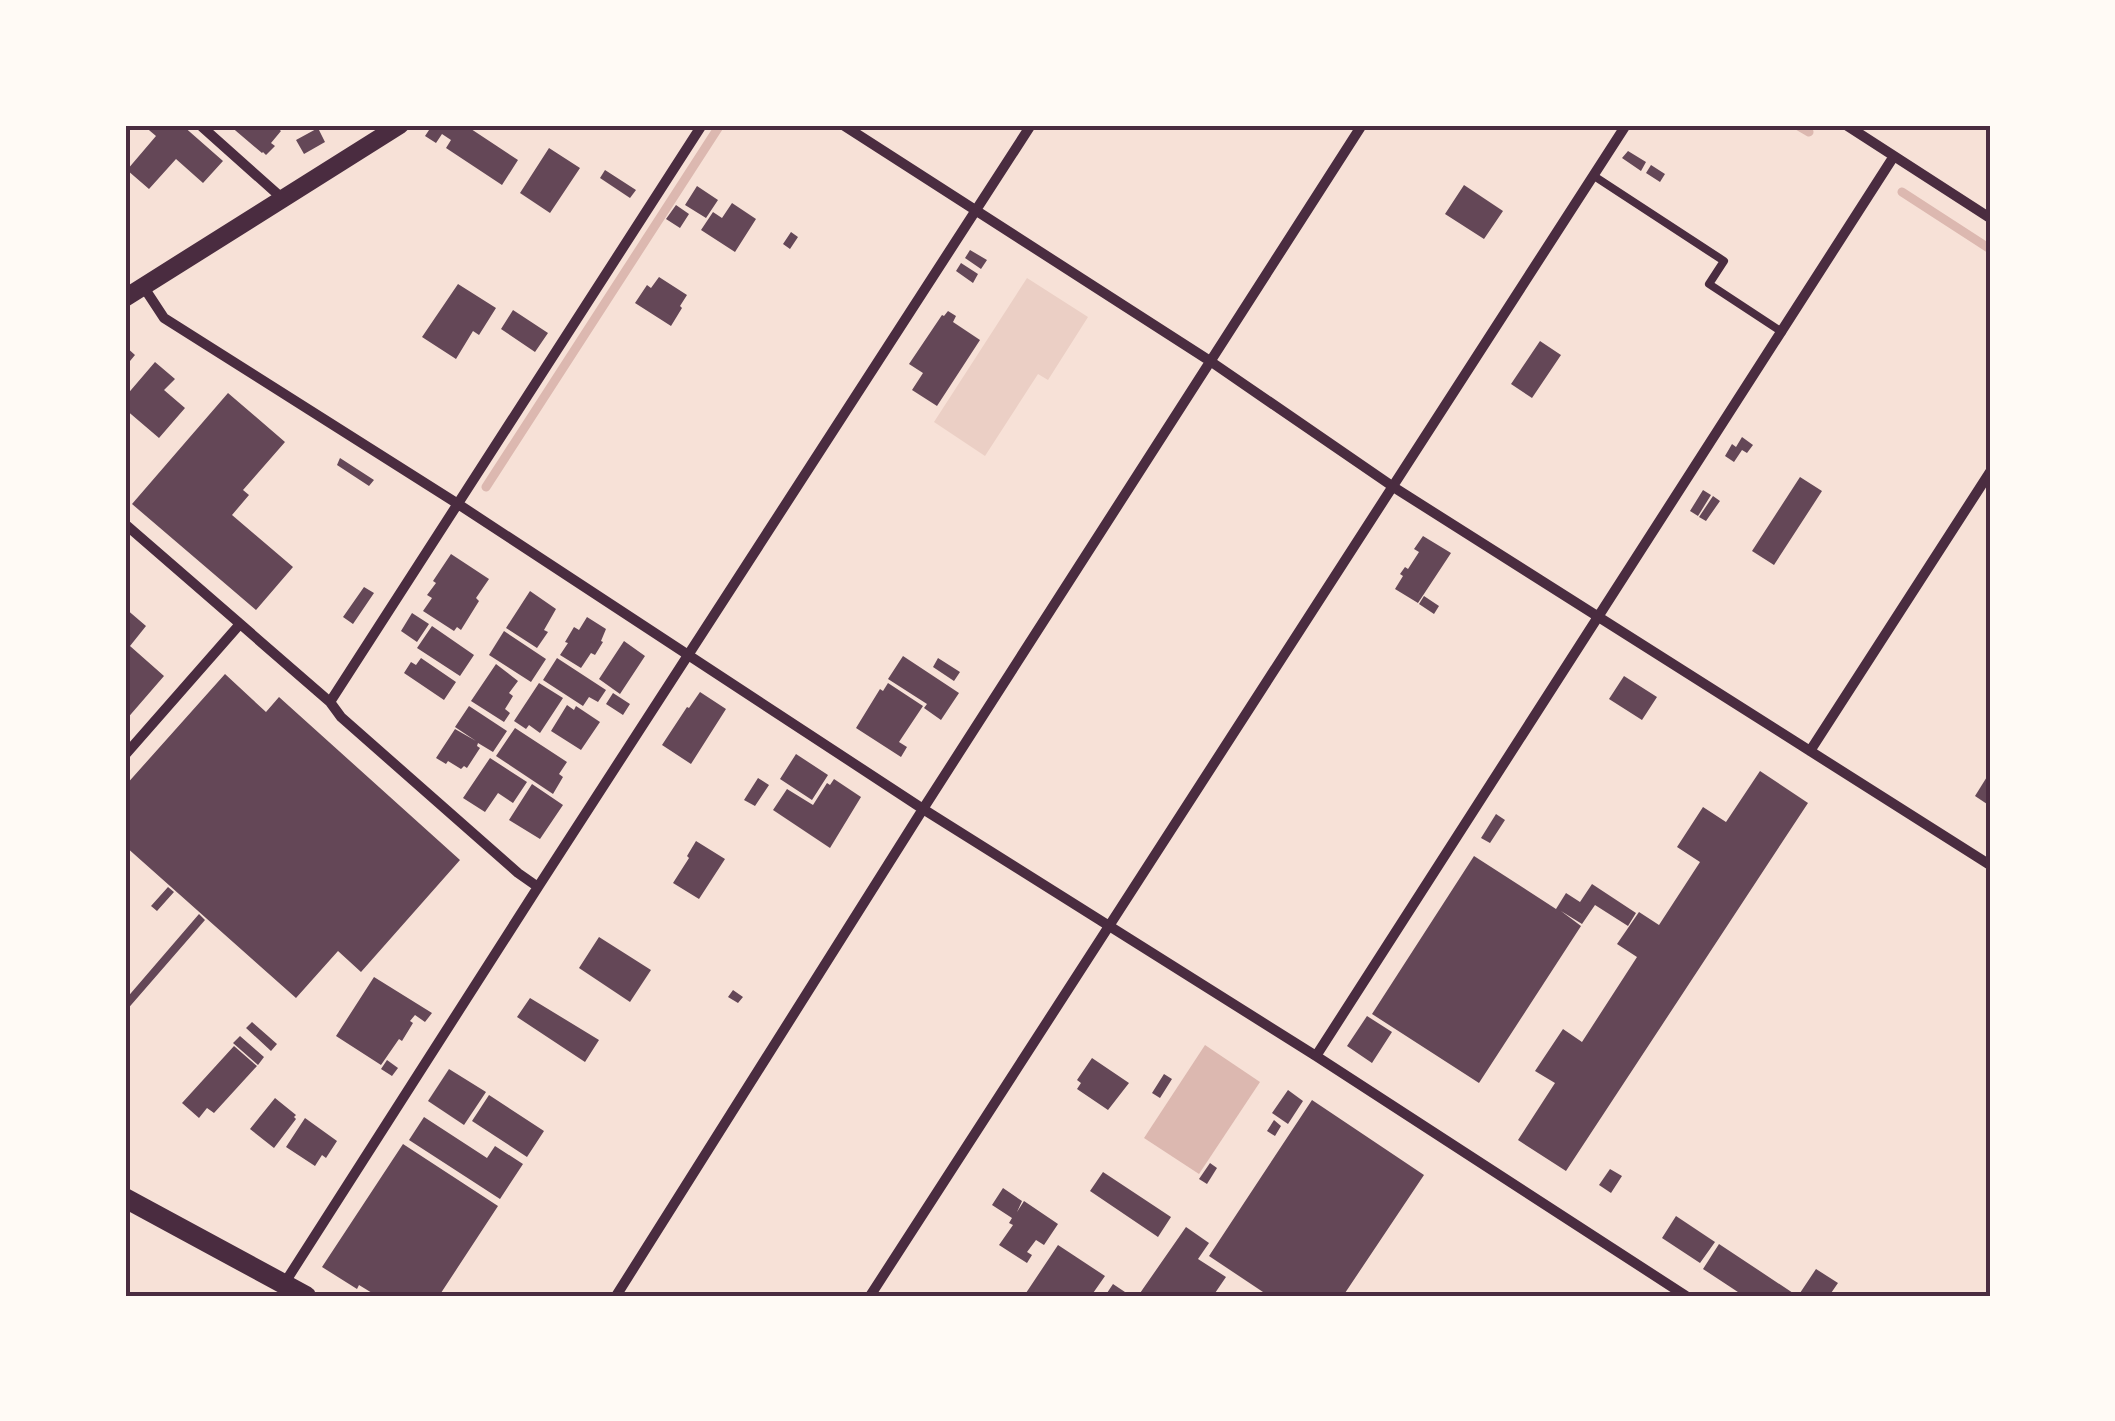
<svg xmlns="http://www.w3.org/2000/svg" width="2115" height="1421" font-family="'Noto Sans',sans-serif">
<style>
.green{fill:#ebcfc5}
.water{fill:#dcb8b0}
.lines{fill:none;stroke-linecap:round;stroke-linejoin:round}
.stream{stroke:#dcb8b0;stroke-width:9}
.building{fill:#644757}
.service{stroke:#4a2c40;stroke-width:8}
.minor{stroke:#4a2c40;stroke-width:10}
.tertiary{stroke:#4a2c40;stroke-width:18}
.secondary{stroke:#4a2c40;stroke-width:20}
.neatline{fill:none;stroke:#4a2c40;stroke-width:4}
</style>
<rect width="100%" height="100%" fill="#f7e1d7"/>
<path class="green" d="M1027,278l61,39 -40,63 -10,-6 -53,82 -51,-34z"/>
<path class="water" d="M1205,1045l55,37 -61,92 -55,-36z"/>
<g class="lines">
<path class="stream" d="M1797,125l12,7
M1902,192l88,57
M486,487l234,-362"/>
</g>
<path class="building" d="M143,125h39l41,36 -20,22 -27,-24 -27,30 -22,-19 29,-34z
M229,125h45l7,6 -10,12 4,3 -9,9 -3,-3 -1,1z
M439,125h26l53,35 -16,25 -56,-37 5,-8 -9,-6 -6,9 -11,-7 6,-9 4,3z
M318,128l7,14 -21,12 -8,-14z
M549,148l31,20 -30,45 -30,-20z
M1628,151l18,11 -5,9 -19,-13z
M1651,165l14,9 -5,8 -14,-9z
M605,170l31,20 -6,8 -30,-20z
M1464,185l39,26 -19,28 -39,-25z
M697,186l21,14 -12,18 -21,-13z
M732,203l24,16 -21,33 -34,-22 12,-18 9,6z
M676,205l13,9 -9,14 -14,-9z
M791,232l7,5 -8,12 -7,-5z
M970,250l17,10 -6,9 -16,-11z
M961,263l17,11 -5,9 -17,-12z
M659,277l28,18 -7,11 2,2 -11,18 -36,-23 12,-18 4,3z
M458,284l38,24 -17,27 -6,-4 -17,28 -34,-22z
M513,310l35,23 -13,19 -34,-23z
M948,311l8,5 -3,6 27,18 -43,66 -25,-16 11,-17 -14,-9 33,-49 2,1z
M1540,341l21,14 -29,43 -21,-14z
M125,346l10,9 -10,12z
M155,362l20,17 -11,11 21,18 -26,30 -34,-29v-12z
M228,393l57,49 -42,48 6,5 -17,20 61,52 -37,43 -124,-106z
M1742,437l11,8 -6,8 -5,-3 -8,12 -9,-6 7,-12 4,3z
M340,458l34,22 -5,6 -32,-21z
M1800,477l22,14 -48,74 -22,-14z
M1703,490l8,5 -13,21 -8,-5z
M1713,496l7,5 -14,20 -7,-4z
M1423,536l28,17 -33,50 -23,-14 8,-13 -3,-2 5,-7 3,2 11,-17 -5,-3z
M451,554l38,25 -13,19 3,3 -18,29 -4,-3 -3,4 -31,-20 9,-13 -5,-3 9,-12 -3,-2z
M364,587l10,6 -21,31 -10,-7z
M530,591l26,18 -12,21 4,2 -11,16 -31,-20z
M1424,596l15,10 -5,8 -15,-10z
M125,608l21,18 -16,20 34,30 -39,45z
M412,613l17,11 -12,18 -16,-11z
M587,617l19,12 -5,12 2,1 -8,13 -4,-2 -10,15 -21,-13 8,-12 -3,-1 9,-15 5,3z
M432,626l42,29 -14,21 -43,-28z
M504,631l42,28 -15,23 -42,-27z
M624,641l21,15 -25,38 -21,-15z
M903,656l56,37 -18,27 -17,-12 3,-4 -39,-25z
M421,658l35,24 -12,18 -40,-27 7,-11 5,3z
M557,658l49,32 -8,12 -9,-5 -6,9 -40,-26z
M938,658l22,14 -6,9 -21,-14z
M496,664l22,17 -9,12 4,3 -8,13 5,4 -6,9 -33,-21z
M225,674l41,38 13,-15 181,163 -99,112 -23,-21 -42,47 -171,-152v-60z
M1624,676l33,21 -15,23 -33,-21z
M539,683l24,15 -23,35 -11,-8 -3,4 -12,-8z
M888,683l35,23 -24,36 8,5 -6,10 -45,-29 24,-39 3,2z
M700,692l26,17 -35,55 -29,-19 25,-38 2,1z
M613,693l17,11 -7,11 -17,-11z
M567,705l7,5 2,-4 24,16 -19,28 -30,-19z
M469,706l38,25 -14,21 -15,-9 -1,3 3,2 -13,20 -3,-2 -3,3 -13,-8 -2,3 -10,-6 19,-29 21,12 -21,-14z
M515,728l52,34 -8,12 4,3 -10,17 -57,-38z
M796,754l32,21 -16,25 -32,-21z
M490,758l37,24 -14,21 -15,-10 -13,19 -22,-14z
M1760,771l48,32 -242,368 -48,-31 37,-57 -20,-12 28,-42 19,13 55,-85 -20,-13 22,-32 20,13 41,-63 -23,-15 26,-40 23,15z
M1990,772v34l-15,-10z
M758,778l11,7 -14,21 -11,-6z
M834,779l27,18 -31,51 -57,-38 14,-21 26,16 14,-22 3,2z
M532,784l31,21 -23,34 -31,-19z
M1496,814l9,6 -15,23 -9,-5z
M696,841l29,18 -26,40 -26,-16 16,-25 -2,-2z
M1474,856l82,53 10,-16 14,9 12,-18 44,29 -8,13 -33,-21 -13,19 -21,-13 20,15 -102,157 -107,-69z
M168,887l6,5 -17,19 -6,-5z
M199,914l6,6 -80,92v-12z
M599,937l52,33 -21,32 -51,-34z
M374,977l58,36 -7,9 -10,-7 -5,6 3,2 -11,18 -3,-2 -18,26 -45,-29z
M733,990l10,7 -5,6 -10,-6z
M530,998l69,42 -14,22 -68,-45z
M1367,1016l25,16 -20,31 -25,-17z
M252,1022l25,22 -6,7 -25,-23z
M240,1036l24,21 -6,8 -25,-22z
M234,1046l23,20 -43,47 -7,-5 -8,10 -17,-15z
M1092,1058l37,25 -21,27 -31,-21 4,-6 -4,-3z
M387,1060l11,8 -6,8 -11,-7z
M449,1069l37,23 -22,33 -36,-24z
M1164,1074l8,5 -12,19 -8,-5z
M1288,1090l15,11 -15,23 -16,-11z
M489,1095l55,36 -17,26 -55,-36z
M275,1098l21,17 -2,2 2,2 -22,29 -24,-19z
M1312,1100l112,75 -81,121h-74l-60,-40z
M424,1117l63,41 8,-12 28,18 -23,35 -91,-59z
M305,1118l32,23 -11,17 -4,-3 -7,11 -29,-19z
M1274,1120l7,6 -6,10 -8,-5z
M403,1144l95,62 -59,90h-62l-18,-11 -2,4 -35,-22z
M1210,1163l7,5 -10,16 -8,-5z
M1610,1169l12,7 -11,17 -12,-8z
M1103,1172l68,45 -13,20 -68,-46z
M1003,1188l19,13 -5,11 7,-11 34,23 -14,21 -8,-5 -9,12 5,3 -5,8 -28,-18 14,-20 -4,-2 3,-5 -20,-13z
M1676,1216l39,26 -15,21 -38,-25z
M1186,1227l23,16 -11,16 28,18 -13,19h-75z
M1719,1244l74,49 -2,3h-47l-41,-27z
M1058,1245l47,31 -14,20h-67z
M1816,1269l22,14 -9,13h-31z
M1113,1284l18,12h-26z"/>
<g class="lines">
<path class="service" d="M1594,176l130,85 -15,23 73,48"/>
<path class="minor" d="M200,125l83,74
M843,125l367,236 185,127 595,377
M1846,125l144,93
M143,286l21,32 294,186 465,305 393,247 370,240
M125,524l205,178 11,15 177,156 20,14
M330,702l372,-577
M1810,751l180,-279
M125,755l115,-131
M1316,1056l578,-900
M284,1284l254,-397 493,-762
M616,1296l307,-487 439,-684
M870,1296c251,-391 507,-779 756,-1171"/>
<path class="tertiary" d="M125,298l275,-173"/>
<path class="secondary" d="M125,1198l181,98"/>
</g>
<rect width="2115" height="1421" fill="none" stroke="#fffaf5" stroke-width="255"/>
<rect x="128" y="128" width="1860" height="1166" class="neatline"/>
</svg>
